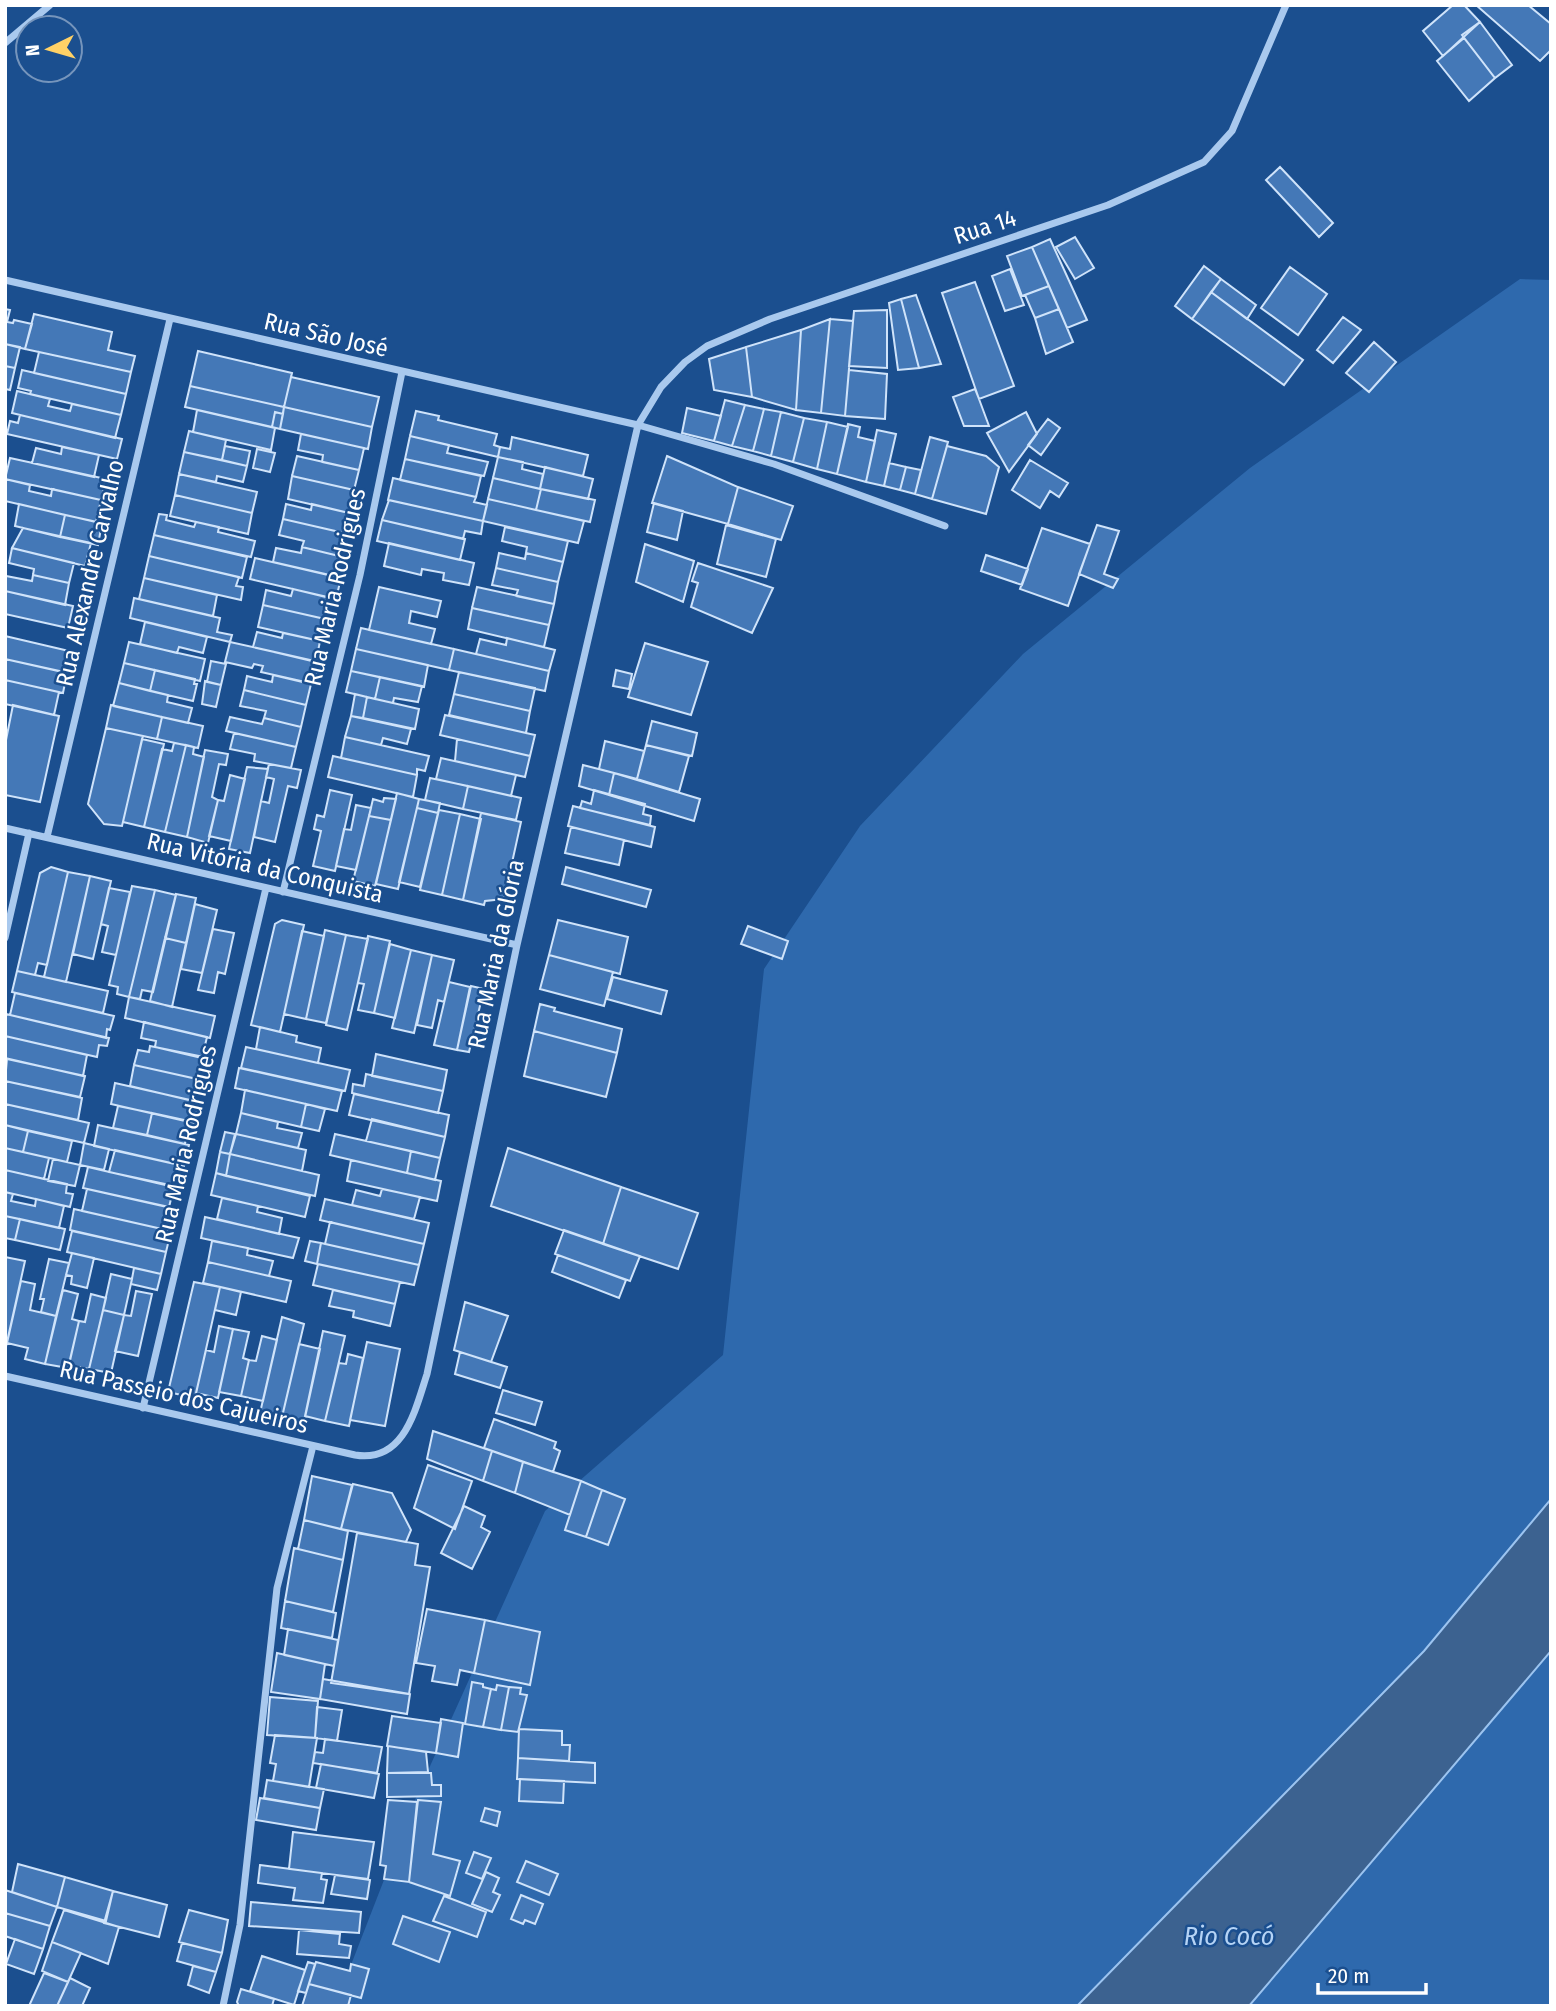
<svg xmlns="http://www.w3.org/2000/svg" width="1556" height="2011" font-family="'Fira Sans Condensed',sans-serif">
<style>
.green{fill:#2e69ad}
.water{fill:#3c6290;stroke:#9cc4f0;stroke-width:2}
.building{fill:#4478b7;stroke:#cfe3fa;stroke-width:2}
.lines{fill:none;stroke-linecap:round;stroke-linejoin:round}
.minor{stroke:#a9c9ee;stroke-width:7}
.labels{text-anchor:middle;stroke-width:5;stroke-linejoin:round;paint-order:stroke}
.street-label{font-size:24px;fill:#fff;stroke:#1b4f8f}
.water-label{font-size:26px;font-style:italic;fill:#b5d3f5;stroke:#1b4f8f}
</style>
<rect width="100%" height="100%" fill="#1b4f8f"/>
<path class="green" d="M1520,279l31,1v1219l-127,152 -347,355h-742l82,-211 128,-284 178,-156 41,-386 96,-143 163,-172 227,-186z
M1551,1651v355h-302z"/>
<path class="water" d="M1551,1499v152l-302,355h-172l347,-355z"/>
<path class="building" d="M1453,5h11l16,17 -37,34 -20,-25z
M1476,5h52l23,19v26l-11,11z
M1480,22l32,43 -17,13 -33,-43z
M1464,38l31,40 -26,23 -32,-40z
M1280,167l53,56 -14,14 -53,-57z
M1075,237l19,31 -19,11 -19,-32z
M1050,239l37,81 -20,8 -35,-81z
M1032,247l17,39 -27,10 -15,-40z
M1204,266l17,13 -29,40 -17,-13z
M1290,267l37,27 -29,41 -37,-27z
M1010,269l14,36 -19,6 -13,-35z
M1221,279l35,26 -9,14 -36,-27z
M975,282l39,104 -35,13 -37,-106z
M1049,286l10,23 -24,9 -10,-23z
M1211,292l92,68 -19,25 -92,-66z
M916,295l25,69 -22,4 -18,-69z
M901,299l18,69 -21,2 -9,-67z
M5,309l5,1 -3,12 6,1 1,-3 18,4 -7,25 -20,-5z
M1059,309l14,33 -27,12 -11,-36z
M887,310v58l-38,-2 5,-55z
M34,314l78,18 -4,18 27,6 -4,16 -106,-23z
M1343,317l18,13 -28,33 -16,-13z
M830,319l23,2 -8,95 -24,-3z
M830,319l-9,94 -25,-3 5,-80z
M801,330l-5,80 -44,-13 -6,-50z
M1374,342l22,20 -27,30 -23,-19z
M5,344l15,3 -5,21 -10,-2z
M746,347l6,50 -38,-7 -5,-31z
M198,351l94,22 -8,34 -94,-21z
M39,352l92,20 -5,22 -92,-21z
M5,366l10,2 -5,22 -5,-1z
M22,370l104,24 -5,21 -91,-21 1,-3 -13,-3z
M849,370l38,4 -2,45 -40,-3z
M291,377l88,20 -7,30 -88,-20z
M190,386l94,21 -1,7 -8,-2 -3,15 -87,-20z
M975,389l4,10 10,27h-25l-11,-29z
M17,391l33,8 -2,7 22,5 2,-7 49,11 -6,23 -103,-25z
M725,400l20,5 -13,41 -18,-5z
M745,405l19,4 -11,42 -21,-5z
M284,407l88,20 -4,22 -88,-20z
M687,408l34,8 -7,25 -32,-8z
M764,409l17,3 -10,44 -18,-5z
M197,410l78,18 -4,22 -78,-18z
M416,411l23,5 -1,4 59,14 -3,11 6,2 -2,10 -88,-21z
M275,412l8,2 -3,15 -8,-2z
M781,412l23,6 -11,44 -22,-6z
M1026,412l11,22 -28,38 -22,-39z
M20,415l102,24 -5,20 -110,-25 3,-13 8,2z
M804,418l23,4 -10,47 -24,-7z
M1048,419l12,9 -19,27 -13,-10z
M827,422l21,5 -11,47 -20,-5z
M848,424l12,3 -2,10 17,4 -9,41 -29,-8z
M877,430l19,4 -12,52 -18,-4z
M189,431l37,9 -4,20 -38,-8z
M301,434l63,14 -5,22 -37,-8 1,-7 -25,-5z
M410,436l39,9 -2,8 41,9 -4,14 -79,-17z
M512,437l76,18 -5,21 -85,-19 2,-10 10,2z
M930,437l18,5 -16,57 -17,-5z
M225,446l25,5 -3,15 -25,-6z
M947,446l39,10 13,11 -13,47 -54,-15z
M62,447l37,8 -5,22 -62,-14 4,-15 25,6z
M257,449l18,4 -5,19 -17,-4z
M184,452l63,14 -4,16 -26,-6 -1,6 -37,-8z
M297,456l62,14 -5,20 -62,-14z
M667,456l71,31 -10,37 -76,-21z
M498,457l25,5 -1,7 21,5 -3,15 -47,-11z
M10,458l96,21 -5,21 -96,-21z
M405,459l76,17 -5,21 -76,-17z
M1030,460l38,23 -9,14 -9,-6 -10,17 -28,-18z
M889,463l17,4 -6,23 -16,-4z
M545,467l48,12 -5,20 -48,-10z
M906,467l15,3 -6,24 -15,-4z
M179,474l78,18 -5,21 -77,-18z
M292,476l62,14 -5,23 -61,-14z
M393,478l83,19 -2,5 13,3 -4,16 -95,-21z
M493,478l48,11 -5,21 -48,-11z
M5,479l25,6 -1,6 22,5 1,-7 49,11 -5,22 -91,-21z
M738,487l55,19 -12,34 -53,-16z
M541,489l54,11 -5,22 -54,-12z
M175,495l77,18 -4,21 -78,-18z
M488,499l96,22 -6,22 -95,-22z
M389,500l94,21 -2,13 -16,-3 -2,8 -81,-19z
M654,503l29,8 -6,29 -30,-8z
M19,504l46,11 -5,22 -45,-11z
M286,504l25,6 1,-6 37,9 -5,20 -61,-14z
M159,514l8,1 -1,5 28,7 2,-5 23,5 -1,5 37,9 -4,16 -97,-22z
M65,515l37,8 -4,22 -38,-8z
M283,519l61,14 -5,23 -37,-9 2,-6 -25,-6z
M382,520l83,19 -5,21 -83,-19z
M726,525l50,14 -10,38 -49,-13z
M1097,525l22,6 -15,43 14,5 -5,9 -34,-14z
M505,527l63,14 -5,21 -37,-9 1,-6 -25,-6z
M23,528l68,15 -6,23 -73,-18z
M1042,528l48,16 -22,62 -48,-17z
M154,535l93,22 -5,21 -93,-22z
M389,543l85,20 -5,22 -26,-5 1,-7 -22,-4 -1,6 -37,-9z
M645,544l49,17 -11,41 -47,-20z
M302,547l37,9 -5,20 -61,-14 3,-14 25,5z
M12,548l62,15 -5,20 -36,-8 1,-6 -25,-6z
M499,553l26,6 1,-6 37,9 -5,20 -62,-14z
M986,555l42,14 -6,16 -41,-14z
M149,556l90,21 -3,9 7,1 -2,13 -97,-22z
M255,558l86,20 -5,21 -86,-20z
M698,563l75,25 -21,45 -61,-26 7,-24 -6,-2z
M496,568l62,14 -4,22 -38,-8 2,-6 -26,-5z
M33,575l36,8 -4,22 -60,-14 1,-15 26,5z
M144,578l73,17 -4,21 -74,-17z
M379,587l62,14 -4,16 -26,-6 -2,12 26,6 -4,15 -62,-14z
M477,587l77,17 -5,21 -77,-17z
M293,589l37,9 -5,21 -62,-14 3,-15 25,6z
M5,591l68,15 -5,22 -63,-14z
M134,598l86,20 -3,14 15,3 -2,7 -100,-24z
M263,605l62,14 -5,22 -62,-14z
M472,608l77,17 -5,22 -76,-18z
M145,622l62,15 -4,16 -24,-6 -2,6 -37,-9z
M361,628l93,21 -5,21 -93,-21z
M257,632l25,6 1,-5 37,8 -4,21 -63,-15z
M5,636l64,15 -5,21 -59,-13z
M507,638l48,12 -6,21 -73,-17 4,-15 26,6z
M129,642l76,17 -5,22 -76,-18z
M230,642l89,20 -5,22 -53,-12 2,-6 -9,-2 -2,4 -27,-6z
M645,643l63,19 -17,53 -63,-18z
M356,649l72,16 -4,22 -73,-16z
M454,649l95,22 -4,20 -96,-21z
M5,659l62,14 -4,20 -58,-13z
M211,661l15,3 -5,21 -14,-3z
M124,663l31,7 -5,21 -31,-8z
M155,670l40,9 -1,5h3l-4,17 -43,-10z
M616,670l16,4 -3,15 -16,-3z
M351,671l29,6 -5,22 -29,-7z
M459,672l76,16 -5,23 -76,-17z
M273,675l38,9 -5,21 -62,-15 3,-14 25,6z
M380,677l42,9 -4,16 -24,-4 -1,5 -18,-4z
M5,680l54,12 -5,23 -49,-11z
M205,681l16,4 -5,22 -14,-3z
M119,683l49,12 -1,7 25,6 -4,15 -75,-17z
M244,690l62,15 -5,22 -37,-9 2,-7 -26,-5z
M355,694l12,3 -4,21 -12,-2z
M454,694l76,17 -4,22 -77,-18z
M367,697l52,12 -4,20 -52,-11z
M13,705l46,11 -19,86 -35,-7v-50z
M111,705l51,12 -5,22 -51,-11z
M445,715l90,20 -5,21 -90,-21z
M351,716l60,13 -4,15 -24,-6 -2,7 -36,-8z
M162,717l41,9 -5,22 -41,-9z
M230,717l32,7 2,-6 37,9 -5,20 -70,-16z
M652,721l45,12 -5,23 -46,-11z
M106,728l37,8 -21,90 -18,-2 -16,-20z
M234,733l62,14 -5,21 -37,-7 1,-7 -25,-5z
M345,737l84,19 -4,15 -8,-2v6l-76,-17z
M142,739l22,5 -20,83 -21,-5z
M457,739l73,17 -5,21 -70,-16z
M605,741l39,10 -7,28 -38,-10z
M174,743l12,2 -21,87 -21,-5 18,-78 10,2z
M186,745l8,2 -1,7 11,3 -17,80 -22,-5z
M646,745l43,11 -10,36 -42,-13z
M205,750l23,4 -2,11 -7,-1 -7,33 6,3 -10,43 -21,-6z
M333,756l84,19 -4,22 -85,-20z
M441,758l75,17 -5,21 -75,-17z
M269,764l32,6 -4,18 -9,-2 -13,56 -21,-5 7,-36 8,2 5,-24 -8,-2z
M583,765l31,8 -5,22 -30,-9z
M247,767l21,2 -18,84 -21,-4z
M614,773l86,26 -6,22 -85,-26z
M230,775l15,4 -14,62 -22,-5 9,-36 6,1z
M430,778l38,8 -5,23 -38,-9z
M468,786l53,12 -5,22 -53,-11z
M330,790l22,5 -17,76 -22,-5 8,-35 -7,-2 3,-14 7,2z
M594,790l51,14 -2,10 8,2 -1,9 -70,-17 2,-7 9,3z
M397,793l22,6 -21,90 -22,-5z
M384,798l12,1 -5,21 -22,-4 4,-17 10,3z
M419,799l21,4 -2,10 -21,-5z
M356,805l15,3 -15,62 -20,-4 8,-37 7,1z
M573,806l82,21 -4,20 -83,-21z
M417,808l21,5 -18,74 -21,-5z
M439,810l21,4 -18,81 -22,-5z
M481,813l40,9 -17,77 -19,2 -1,4 -21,-5z
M460,814l21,5 -18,81 -21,-5z
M369,816l22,4 -16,66 -22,-5z
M571,827l53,13 -5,25 -54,-12z
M51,867l17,5 -21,93 -9,-2 -3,12 -18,-4 23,-98z
M566,867l85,23 -5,17 -84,-23z
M68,872l22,4 -24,106 -22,-5z
M90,876l21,5 -18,78 -20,-5z
M132,886l23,4 -26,107 -12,-3 1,-7 -9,-2z
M109,888l21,4 -14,63 -14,-3 6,-26 -7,-2z
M155,890l21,5 -23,97 -11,-2 -2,9 -11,-2z
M176,894l20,4 -10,45 -21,-5z
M195,904l22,6 -15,63 -21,-4z
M282,920l22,5 -24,107 -29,-7 24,-101z
M558,920l70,17 -8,37 -71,-19z
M748,926l40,15 -6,18 -41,-15z
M213,929l21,4 -9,41 -7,-2 -4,21 -16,-3z
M325,930l21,5 -20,88 -20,-4z
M302,931l22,5 -18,83 -22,-5z
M346,935l22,4 -21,91 -21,-5z
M368,936l22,5 -16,72 -16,-3 6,-26 -6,-1z
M165,938l21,5 -14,64 -22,-6z
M390,944l21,6 -16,68 -21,-5z
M411,950l21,5 -18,78 -22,-5z
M432,955l22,5 -10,42 -6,-2 -6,28 -15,-3z
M549,955l64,17 -9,34 -64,-17z
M17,971l91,20 -5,22 -91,-21z
M613,977l54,14 -6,23 -54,-15z
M449,982l21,5 -13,63 -23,-5z
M471,986l13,3 -15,63 -12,-2z
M15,993l99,23 -4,14 -3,-1 -1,9 -96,-23z
M129,997l86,19 -5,22 -85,-20z
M540,1004l15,4 -1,3 68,18 -5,24 -83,-22z
M6,1014l103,24 -2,8 -8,-1 -2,12 -92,-21z
M144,1022l63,15 -5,21 -47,-11 1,-6 -15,-3z
M260,1027l37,9 -1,6 25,6 -3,15 -62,-14z
M534,1031l83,22 -11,44 -82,-21z
M5,1036l82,19 -4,21 -78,-18z
M150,1046l54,11 -7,22 -63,-14 4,-15 11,2z
M246,1047l104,23 -5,21 -104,-23z
M376,1054l71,16 -4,21 -71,-15z
M7,1059l78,17 -5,21 -75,-16z
M134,1065l63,14 -4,22 -63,-15z
M239,1068l103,23 -5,20 -102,-23z
M366,1074l77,17 -5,22 -86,-20 1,-9 11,2z
M5,1081l77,17 -4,22 -73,-16z
M115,1083l84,19 -5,21 -83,-19z
M245,1090l61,14 -5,23 -60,-14z
M354,1094l95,21 -4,22 -96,-22z
M5,1104l84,19 -5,20 -79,-18z
M306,1104l19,5 -6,22 -18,-4z
M118,1106l34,7 -5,22 -34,-7z
M152,1113l37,8 -4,23 -38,-9z
M241,1113l37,9 -1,6 25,5 -4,15 -62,-14z
M372,1119l73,18 -5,21 -74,-17z
M5,1125l23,6 -5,21 -18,-4z
M98,1125l91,20 -5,21 -90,-20z
M28,1131l44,10 -5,21 -44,-10z
M225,1132l10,2 -5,20 -10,-2z
M236,1134l70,16 -4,21 -72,-17z
M335,1134l76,17 -4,22 -77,-18z
M84,1143l25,6 -5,21 -24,-5z
M5,1148l44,10 -5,21 -39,-9z
M508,1148l113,39 -18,57 -112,-38z
M115,1150l69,16 -5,21 -70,-15z
M411,1151l29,7 -5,22 -28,-7z
M220,1152l10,2 -4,22 -10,-3z
M230,1154l89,21 -4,21 -89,-20z
M53,1159l27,6 -5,21 -27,-5z
M351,1160l90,21 -4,20 -90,-20z
M88,1167l86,20 -5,20 -86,-19z
M5,1170l62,14 -1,9 7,1 -3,13 -65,-15z
M216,1173l94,23 -5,21 -94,-22z
M621,1187l77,26 -20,56 -75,-25z
M87,1189l89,20 -5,22 -89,-20z
M382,1189l38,8 -6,22 -62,-14 4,-15 24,6z
M5,1192l8,2 -2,7 24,5 1,-7 28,7 -5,22 -54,-12z
M222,1198l36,8 -1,6 25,6 -3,16 -62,-15z
M325,1199l104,24 -5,21 -104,-24z
M74,1209l97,22 -5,21 -96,-22z
M5,1216l15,3 -5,21 -10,-2z
M205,1217l94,21 -6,20 -92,-20z
M20,1219l45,10 -5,21 -45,-10z
M330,1222l94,22 -5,21 -94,-21z
M564,1230l76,26 -10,25 -75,-27z
M72,1231l94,21 -5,22 -94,-22z
M212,1241l36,7 -1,7 26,6 -4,15 -61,-14z
M310,1241l11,2 -4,21 -12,-3z
M321,1243l98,22 -5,20 -97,-21z
M72,1253l22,5 -7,30 -16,-4 1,-8 -6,-1z
M558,1255l68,25 -7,18 -67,-26z
M5,1257l20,4 -20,90z
M49,1259l20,4 -13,53 -15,-4 3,-13h-4z
M208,1262l83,19 -5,21 -83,-19z
M318,1264l82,18 -5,22 -82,-19z
M134,1268l27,6 -4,16 -26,-6z
M111,1274l21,5 -8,36 -21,-5z
M21,1281l14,3 -5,26 26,6 -11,48 -20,-5 3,-11 -21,-5z
M194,1282l26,5 -25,111 -27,-6z
M220,1287l21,5 -5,23 -21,-5z
M63,1290l15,4 -6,25 7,2 -11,47 -23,-4z
M333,1290l62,14 -5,22 -37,-9 1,-6 -25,-5z
M136,1291l16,3 -14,62 -23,-5 9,-36 7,1z
M91,1294l15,4 -17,71 -20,-4 10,-44 6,1z
M465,1302l43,14 -17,46 -37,-12z
M103,1310l21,5 -13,58 -22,-4z
M282,1317l22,7 -22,93 -22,-4z
M219,1326l14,3 -15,69 -22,-5 10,-43 8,2z
M233,1329l16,3 -6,26 6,2 -8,36 -22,-4z
M323,1331l22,5 -20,85 -20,-5z
M262,1336l15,4 -14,61 -22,-5 8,-36 7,1z
M367,1342l33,7 -15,77 -35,-6z
M299,1344l21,5 -16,73 -22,-5z
M460,1352l47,15 -7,21 -45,-14z
M348,1354l15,4 -14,68 -24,-5 14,-58 7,1z
M503,1390l39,12 -7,23 -39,-12z
M494,1419l62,23 -2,6 6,3 -7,21 -69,-24z
M433,1431l59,20 -9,30 -56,-22z
M492,1451l31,11 -8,31 -32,-12z
M523,1462l58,19 -11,34 -55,-22z
M428,1465l44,16 -17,48 -41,-21z
M312,1476l40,9 -11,44 -37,-9z
M581,1481l21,9 -16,47 -21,-7z
M353,1484l39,9 19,37 -5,12 -65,-13z
M602,1490l23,9 -17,46 -22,-8z
M464,1506l21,10 -4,11 9,5 -18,37 -31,-16z
M304,1520l44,11 -5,29 -45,-11z
M357,1533l61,11 -3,21 15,2 -21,127 -78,-11z
M294,1548l49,12 -10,52 -48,-11z
M285,1601l51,12 -4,25 -51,-10z
M427,1609l58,11 -11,53 -14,-3 -3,15 -25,-4 3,-15 -19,-3z
M485,1620l55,12 -10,53 -56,-12z
M288,1629l50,11 -4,26 -50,-11z
M277,1653l48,11 -5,35 -49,-7z
M323,1679l87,15 -3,20 -87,-15z
M472,1682l11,2v3l8,2 -8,38 -18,-3z
M497,1685l12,2 -8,43 -18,-3 8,-38 5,1z
M509,1687l12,1 -1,6 7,1 -9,37 -17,-2z
M270,1697l48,4 -3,37 -48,-3z
M317,1707l25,3 -5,31 -22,-3z
M392,1716l49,7 -5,30 -49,-7z
M441,1719l22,4 -5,34 -22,-4z
M519,1729l43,2v14h8l-1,16 -51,-3z
M275,1735l42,3 -8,49 -36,-6 3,-17 -6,-1z
M325,1739l57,8 -5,26 -64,-10 2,-11 8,1z
M388,1746l38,6 2,20 -41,1z
M518,1758l77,5v20l-78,-4z
M321,1764l58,10 -5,24 -58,-10z
M387,1773h44l1,12h9v11l-54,1z
M520,1779l44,2 -1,22 -44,-2z
M267,1780l57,9 -4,19 -56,-10z
M260,1798l60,10 -4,22 -60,-10z
M388,1800l29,2 -8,80 -25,-3 2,-13 -6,-1z
M418,1800l23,2 -8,52 27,7 -10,35 -41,-14z
M485,1808l15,4 -3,14 -16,-5z
M293,1832l81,10 -6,37 -79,-10z
M474,1852l17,6 -9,21 -16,-6z
M526,1861l32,13 -9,21 -32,-13z
M18,1864l47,13 -8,30 -45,-15z
M260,1865l62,8 -1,6 6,1 -4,23 -30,-3 2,-12 -37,-5z
M486,1872l13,6 -6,14 7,3 -8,17 -20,-8z
M335,1875l35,5 -3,19 -36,-5z
M65,1877l48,14 -7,30 -49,-14z
M5,1890l52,17 -7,19 -45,-13z
M113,1891l54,14 -8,32 -55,-14z
M521,1895l22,9 -8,20 -10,-4 -2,4 -12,-5z
M444,1896l42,16 -9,25 -44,-16z
M251,1902l110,10 -2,21 -110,-7z
M64,1910l55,17 -11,37 -56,-22z
M189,1910l39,10 -6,33 -43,-11z
M5,1913l45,13 -7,23 -38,-13z
M403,1916l47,16 -11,30 -46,-18z
M299,1930l41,4 -1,10 12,2 -2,12 -52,-4z
M15,1939l28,10 -9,25 -28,-10z
M52,1942l29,11 -13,29 -26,-11z
M182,1943l40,10 -6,19 -39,-11z
M262,1956l43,14 -11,35 -44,-14z
M308,1962l7,2 -9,29 -8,-2z
M316,1962l34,9 1,-7 18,5 -8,29 -52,-14z
M193,1966l23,6 -7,21 -21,-8z
M44,1973l24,9 -11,24h-28z
M70,1978l20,10 -8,18h-25z
M309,1984l42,11 -3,11h-46z
M241,1989l33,10 -2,7h-33l-2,-4z"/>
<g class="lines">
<path class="minor" d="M5,43l45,-38
M5,280l633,145 136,39 171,62
M5,828l512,117
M47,837l123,-518
M283,892l77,-317 42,-203
M5,938l24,-105
M5,1376l350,79c49,8 60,-44 72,-81l90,-429 121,-520 23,-38 24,-25 22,-16 63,-27 338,-114 96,-43 28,-31 54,-126
M143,1408l123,-520
M223,2006l17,-81 37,-337 36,-142"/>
</g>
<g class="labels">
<g class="street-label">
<text transform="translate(985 227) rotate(-18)" y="8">Rua 14</text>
<text transform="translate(326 335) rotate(13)" y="8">Rua São José</text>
<text transform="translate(90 573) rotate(-77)" y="8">Rua Alexandre Carvalho</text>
<text transform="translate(335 587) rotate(-77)" y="8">Rua Maria Rodrigues</text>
<text transform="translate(265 868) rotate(13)" y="8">Rua Vitória da Conquista</text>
<text transform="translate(496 954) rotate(-78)" y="8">Rua Maria da Glória</text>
<text transform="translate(186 1144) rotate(-77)" y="8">Rua Maria Rodrigues</text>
<text transform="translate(184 1397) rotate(13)" y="8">Rua Passeio dos Cajueiros</text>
</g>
<g class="water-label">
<text x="1229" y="1945">Rio Cocó</text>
</g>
</g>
<rect width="1556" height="2011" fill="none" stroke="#ffffff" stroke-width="14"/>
<g transform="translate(49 49) rotate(265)"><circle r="33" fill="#1b4f8f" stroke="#7695bc" stroke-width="2"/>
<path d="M0-5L12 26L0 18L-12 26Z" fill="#ffd166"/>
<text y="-10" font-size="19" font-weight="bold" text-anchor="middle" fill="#ffffff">N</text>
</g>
<path d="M1318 1983v10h108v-10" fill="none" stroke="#ffffff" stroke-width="3.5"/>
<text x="1328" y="1983" font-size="21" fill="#ffffff" stroke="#1b4f8f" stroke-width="5" paint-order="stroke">20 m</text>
</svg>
